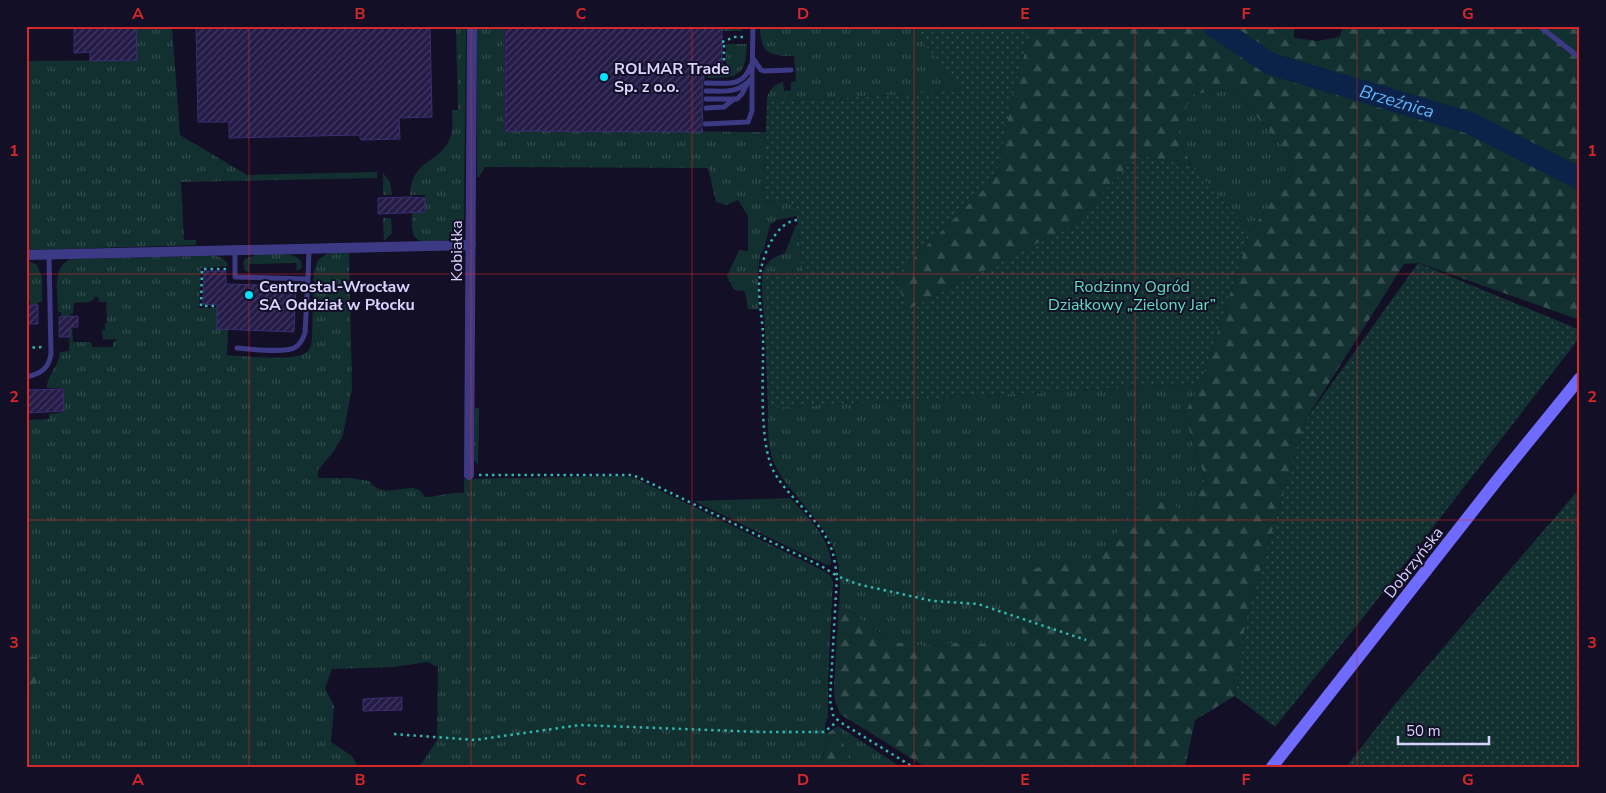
<svg xmlns="http://www.w3.org/2000/svg" width="1606" height="793" font-family="'Nunito Sans',sans-serif">
<style>
.grass{fill:url(#grass-tufts)}
.forest{fill:url(#forest-firs)}
.garden{fill:url(#garden-dots)}
.lines{fill:none;stroke-linecap:round;stroke-linejoin:round}
.river{stroke:#0c2248;stroke-width:22}
.building{fill:url(#building-hatch);stroke:#3b2d73}
.path{stroke:#2fb8b0;stroke-width:2.5;stroke-dasharray:2.5 4;stroke-linecap:butt}
.service{stroke:#3d3a85;stroke-width:5}
.minor{stroke:#3d3a85;stroke-width:10}
.secondary{stroke:#6f6bff;stroke-width:12}
.grid{fill:none;stroke:#d62828;stroke-width:1;stroke-opacity:0.55}
.poi-dot{fill:#00e5ff;stroke:#130f26;stroke-width:2}
.labels{text-anchor:middle;stroke-width:4;stroke-linejoin:round;paint-order:stroke}
.poi-label{font-size:16px;font-weight:bold;fill:#d9d4ff;stroke:#130f26;text-anchor:start}
.street-label{font-size:16px;fill:#d9d4ff;stroke:#130f26}
.park-label{font-size:16px;fill:#5fe0c0;stroke:#130f26}
.water-label{font-size:18px;font-style:italic;fill:#62b6ff;stroke:#130f26}
.neatline{fill:none;stroke:#d62828;stroke-width:2}
.grid-label{font-size:16px;text-anchor:middle;font-weight:bold;fill:#d62828}
</style>
<defs>
<pattern id="grass-tufts" width="24" height="20" patternUnits="userSpaceOnUse" patternTransform="scale(1.25)"><rect width="24" height="20" fill="#12302f"/><path d="M3 7l-1-3M5 7V3M7 7l1-3M15 17l-1-3M17 17v-4M19 17l1-3" fill="none" stroke="#344d4e"/></pattern>
<pattern id="forest-firs" width="22" height="20" patternUnits="userSpaceOnUse" patternTransform="scale(1.25)"><rect width="22" height="20" fill="#12302f"/><path d="M5 1l3.5 6h-7zM16 11l3.5 6h-7z" fill="#344d4e"/></pattern>
<pattern id="garden-dots" width="8" height="8" patternUnits="userSpaceOnUse" patternTransform="scale(1.25)"><rect width="8" height="8" fill="#12302f"/><path d="M2 2h.1M6 6h.1" fill="none" stroke="#344d4e" stroke-width="1.8" stroke-linecap="round"/></pattern>
<pattern id="building-hatch" width="6" height="6" patternUnits="userSpaceOnUse" patternTransform="scale(1.25)"><rect width="6" height="6" fill="#241b47"/><path d="M-1 1l2-2M0 6l6-6M5 7l2-2" fill="none" stroke="#433b63"/></pattern>
</defs>
<rect width="100%" height="100%" fill="#130f26"/>
<path class="grass" d="M136,26h36l8,109 67,40 130,-3v6l-196,4 3,58h12v5l-170,5v-189l111,-1z
M456,26h10l-2,197c-6,16 -20,19 -36,19 -5,0 -10,-1 -14,-6 -3,-7 -2,-17 -2,-24l13,-1v-16h-15c1,-36 30,-31 40,-57 4,-9 2,-19 2,-28h6z
M477,26h27v104l262,2 -3,68 27,2 6,6 1,8 -20,4 -7,5 -6,24 -4,6 -2,16 1,38h-11l-3,-18 -11,-1 -7,-14 12,-26 9,1v-35l-10,-16 -11,5 -11,-3 -8,-34 -223,-1 -6,10h-2z
M722,26h20v5h-20z
M760,26h150l53,65 -196,11c0,-11 6,-17 16,-20l1,9 7,-1v-8l5,-1 -2,-25c-24,0 -34,-2 -34,-30z
M726,44h21c-1,32 -9,34 -39,34v-3h18z
M1234,89l17,21 38,44 4,17 -43,61 -58,-66 -14,-27 1,-17 14,-28z
M383,173l7,9 2,13h-9z
M383,218h8l1,15 -8,8z
M796,225h2l6,52 -36,55h-3c0,-15 -6,-50 -1,-63 4,-9 12,-13 21,-16z
M328,253h21l3,135 -9,47 -9,16 -16,19v8h32l19,3c16,20 36,1 50,9 3,2 4,5 6,7 14,0 25,-5 39,-4v-14l155,-3 16,2 189,93 6,4 3,7 -5,98v36l-3,9 1,9 -4,33h-405l5,-4 15,-23 1,-73 -10,-5 -34,5 -62,2 -7,19 9,18 -3,36 21,14 6,11h-332v-71l5,-1 14,-38h-19v-237l23,-1v-5l15,-2 -1,-24h-16c0,-14 11,-19 13,-36l9,-1 1,-24h2l1,15h18l1,5h21v-5l3,-1v-2l-13,1 -1,-10h3v-7h2l-1,-21h-7l-1,-5h-4v3h-3v2l-17,1 -1,11h-3v3h-9v-5h-3c0,-17 -7,-44 12,-53l144,-3c7,0 13,4 14,10l-27,2 -2,40h18v21h11l-1,26c16,1 68,7 80,-3 4,-4 5,-10 5,-15l2,-66 4,-11z
M256,255c14,-1 35,-5 45,6l1,7 -5,3 -1,-8 -47,1v8l-4,-1 -2,-8 2,-4z
M26,260l11,5 5,12v25l-5,1v2h-7v-4h-4z
M1201,383l-17,31 21,64 -16,41 -49,-15 -32,42 -9,15h-43l-32,86 -58,-5 -41,4 -30,-4 -25,-16 -31,-22c5,-58 -11,-69 -45,-111 -10,-12 -19,-24 -23,-39 -4,-15 -3,-31 -3,-46z
M475,408h4l-1,57 -4,-5z
M790,498c17,19 41,40 41,67h-4l-18,-8 -115,-56z
M838,726l63,41h-48l-7,-14z"/>
<path class="forest" d="M1032,26h262v12l23,3 22,-4 5,-11h236v294l-161,-57 -15,1 -99,157 -59,199 -11,76 -40,24 -10,47h-260l-85,-53 -5,-13 -1,-14 5,-83 31,22 25,16 30,4 41,-4 58,5 -6,-46 6,-28 32,-12h43l9,-15 32,-42 31,-3 18,18 16,-41 -21,-64 17,-31 49,-151 43,-61 -4,-17 -38,-44 -17,-21 -41,5 -14,28 -1,17 14,27 -54,-11 -65,70 -166,85 -12,-33 100,-99 18,-83z
M26,657h19l-5,21 -9,17 -5,1z
M838,726l8,27 7,14h-31l4,-33z"/>
<path class="garden" d="M910,26h122l-19,69 -18,83 -100,99 12,33 166,-85 65,-70 54,11 58,66 -49,151 -433,25 -3,-76 3,-1 -2,-54h38l-8,-69 -6,-6 -27,-2 4,-98 195,-11z
M1418,263l162,67v7l-214,277 -91,113 -40,-31 11,-76 59,-199z
M1580,488v279h-234l49,-63z"/>
<g class="lines">
<path class="river" id="s1" d="M1214,26l57,38 199,59 110,56"/>
</g>
<path class="building" d="M74,26h62l1,34 -47,1v-9l-16,1z
M196,26h234l2,91 -33,1 1,21 -39,1 -2,-5 -130,3v-16h-31z
M505,26h217v46h-18v7l-2,3 1,4 -1,5 1,3 -1,5 1,3 -1,6 1,12 -2,4 2,8 -198,-1z
M411,197l14,1v14l-47,2v-16z
M204,271h22v13l70,2 -2,46 -77,-3v-24l-14,-1z
M38,305v19h-12v-18z
M78,316v11h-8v10h-11v-20z
M63,389l1,22 -36,2 -1,-23z
M402,697v13l-39,1v-12z"/>
<g class="lines">
<path class="path" d="M722,42l12,-5h11
M707,76v-3h17v-31
M797,220c-20,2 -32,30 -36,49 -5,20 1,44 2,65 1,36 -5,104 10,136 14,27 43,45 56,73 5,10 6,22 8,33l20,8 76,17 45,3 108,36
M214,306h-13l1,-37h27
M26,348l16,-1
M479,475h151l8,2 185,90 14,9 -7,124 3,15 7,7 73,45
M394,734l81,6 105,-15 181,7h63l8,-6 6,-7"/>
<path class="service" d="M1539,26l41,32
M754,60l7,10 3,1 27,-1
M706,83c21,0 37,5 45,-18
M706,91c19,0 32,3 46,-13l1,-52
M706,99h31l5,-5 5,-10
M706,108l18,-1 10,-8
M705,124l43,-2 4,-11v-33
M235,251v26l73,2 1,-30
M237,348c14,1 46,5 57,0 6,-3 9,-9 11,-15l3,-54
M26,377c15,-3 23,-9 25,-23l-2,-99"/>
<path class="minor" d="M26,255l445,-10
M469,475l3,-449"/>
<path class="secondary" d="M1272,767l226,-288 82,-101"/>
</g>
<path class="grid" d="M249,26v741M471,26v741M692,26v741M914,26v741M1135,26v741M1357,26v741M26,274h1554M26,520h1554"/>
<g class="poi-dot">
<circle cx="604" cy="77" r="5"/>
<circle cx="249" cy="295" r="5"/>
</g>
<g class="labels">
<g class="poi-label">
<text x="614" y="74">ROLMAR Trade<tspan x="614" dy="18">Sp. z o.o.</tspan></text>
<text x="259" y="292">Centrostal-Wrocław<tspan x="259" dy="18">SA Oddział w Płocku</tspan></text>
</g>
<g class="street-label">
<text transform="translate(456 251) rotate(-90)" y="6">Kobiałka</text>
<text transform="translate(1413 562) rotate(-52)" y="6">Dobrzyńska</text>
</g>
<g class="park-label">
<text x="1132" y="292">Rodzinny Ogród<tspan x="1132" dy="18">Działkowy „Zielony Jar”</tspan></text>
</g>
<g class="water-label">
<text dy="6" stroke="none"><textPath href="#s1" startOffset="200">Brzeźnica</textPath></text>
</g>
</g>
<rect width="1606" height="793" fill="none" stroke="#130f26" stroke-width="55"/>
<path d="M1398 736v8h91v-8" fill="none" stroke="#d9d4ff" stroke-width="2.5"/>
<text x="1406" y="736" font-size="15" fill="#d9d4ff" stroke="#130f26" stroke-width="4" paint-order="stroke">50 m</text>
<rect x="28" y="28" width="1550" height="738" class="neatline"/>
<g class="grid-label">
<text x="138" y="19">A</text>
<text x="360" y="19">B</text>
<text x="581" y="19">C</text>
<text x="803" y="19">D</text>
<text x="1025" y="19">E</text>
<text x="1246" y="19">F</text>
<text x="1468" y="19">G</text>
<text x="14" y="156">1</text>
<text x="1592" y="156">1</text>
<text x="14" y="402">2</text>
<text x="1592" y="402">2</text>
<text x="14" y="648">3</text>
<text x="1592" y="648">3</text>
<text x="138" y="785">A</text>
<text x="360" y="785">B</text>
<text x="581" y="785">C</text>
<text x="803" y="785">D</text>
<text x="1025" y="785">E</text>
<text x="1246" y="785">F</text>
<text x="1468" y="785">G</text>
</g>
</svg>
